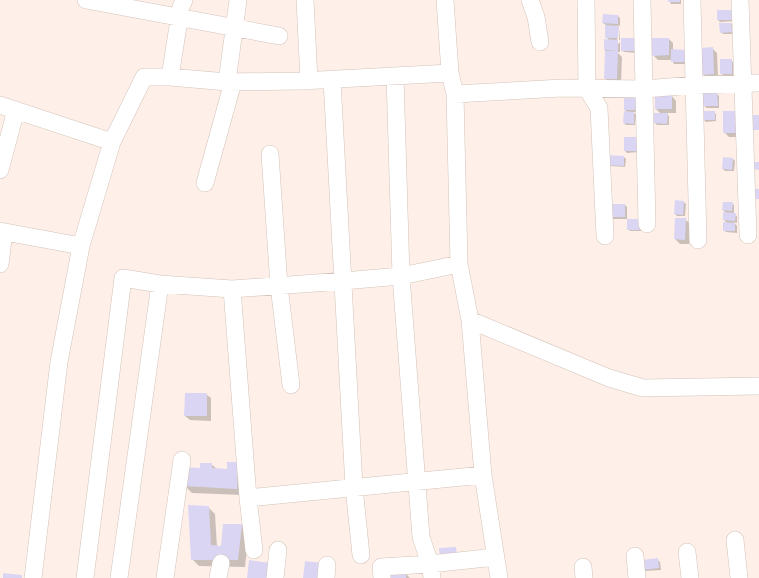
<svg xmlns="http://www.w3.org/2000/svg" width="759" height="578" font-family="'Archivo Narrow',sans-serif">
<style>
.shadow{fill:#0003}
.building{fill:#dbd5f4}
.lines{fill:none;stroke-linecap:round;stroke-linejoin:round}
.minor-casing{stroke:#d3c2b9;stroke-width:18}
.minor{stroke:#fff;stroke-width:17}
</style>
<rect width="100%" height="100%" fill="#fef0e8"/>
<path class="shadow" d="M669,0h12v4h-10z
M718,11l17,10 -15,1 -2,-2z
M618,16l2,2v8l-3,-1 2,2h-1l-1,16 2,1v-2l1,1v9h-3l5,5 -1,26h-11l-5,-5v-38h4l-3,-3v-12l-3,-2z
M731,24l2,2v8h-10l-2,-2z
M620,28v12h-1z
M636,39l1,14 -13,-1 -2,-2z
M669,39l4,4v7l12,1 2,13h-13l-2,-4h-14l-5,-5z
M712,48l5,5 1,25 -10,1 -5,-5z
M731,60l2,2v13h-10l-2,-2z
M717,94l2,2v12h-12l-3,-2z
M672,96l4,5v12h-10l3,3v9h-12l-2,-2 6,-9 -5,-5z
M625,99l16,12 -8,1 3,3 -1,10h-9l-2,-2 3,-11 -2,-2z
M714,112l2,2v7l-10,1 -2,-2z
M724,112l20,25h-15l-5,-5z
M636,138l2,2 1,12 -12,1 -2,-2z
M624,157l2,2 -1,8 -14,-1 -2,-2z
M733,159l2,2 -1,10h-9l-2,-2z
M676,201l8,1 2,2 -1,12h-8l-2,-2z
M732,203l2,2v9l3,2v7l-3,-1 3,4v7l-11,-1 -2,-2 3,-7 -3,-3 3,-6 -4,-4z
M625,205l2,2v12h-14l-2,-2z
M685,219l5,5 -1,20h-9l-5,-5z
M628,220l18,11h-16l-2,-2z
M206,394l5,4v23l-21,-1 -5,-4z
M238,463l5,32 -51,-2 -7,-7 26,-22 6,5 11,1z
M208,507l7,7 2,33h5l20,-22 7,7 -4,35 -46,-1 -7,-7z
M658,560l2,2 1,8 -16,1 -2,-2z
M405,573l5,5h-22z"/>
<path class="building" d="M668,0h12v2h-12z
M717,10h16v10h-16z
M603,14l15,1v9l-16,-1z
M719,23h12l1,9 -12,1z
M605,25l14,1 -1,12h-13z
M621,38h15v13h-15z
M652,38h17v17l-17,1z
M604,39l14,1v11l-14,-1z
M713,47l1,27 -12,1 -1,-27z
M671,49l15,1 -1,12h-14z
M605,51h13l-1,28h-13z
M720,59h12v15h-12z
M703,93h14l1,13h-15z
M655,95h17v14h-17z
M624,98h14l1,12h-15z
M624,111l10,1v12l-11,-1z
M703,111h12v9h-12z
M723,111h16l1,22h-17z
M654,113h14l-1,11 -13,-1z
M752,115h7v15h-7z
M624,137h12l1,14h-13z
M608,155l16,1v10l-16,-1z
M723,157l10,1 -1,12 -10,-1z
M754,162h5v8l-6,-1z
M753,189h6v10h-6z
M675,200l9,1 -1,14 -9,-1z
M723,202h10l-1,9 -10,-1z
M610,204h15v13h-15z
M723,212l13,1 -1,8 -12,-1z
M675,218h11l-1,22 -11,-1z
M627,219h17l1,11h-18z
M723,222l12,1v8h-12z
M185,393h22v23h-23z
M227,462h11l-1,27 -53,-3 1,-19 15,1v-5h12v5l15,1z
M188,505l21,1 2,39 10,1 2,-22h19l-4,36h-47z
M456,547l1,9 -17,1 -1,-9z
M658,558l1,10 -17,2v-10z
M249,560l21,3 -2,15h-21z
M305,561l18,2 -1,15h-19z
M406,572v6h-19v-5z
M3,573l19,2v3h-19z"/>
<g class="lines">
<g class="minor-casing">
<path id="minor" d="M86,0l193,36
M305,0l4,81
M445,0l5,73 5,21 4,170 11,56 13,155 16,103
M530,0l6,17 4,25
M586,0l1,89 12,19 6,128
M642,0l5,224
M692,0l6,240
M740,0l8,235
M395,76l6,200 20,261 9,27 2,14
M170,77l11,-70 3,-7
M332,80l22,407 7,68
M227,82l11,-82
M455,94l107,-6 82,1 50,-4 65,-2
M0,105l112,37 32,-65h26l57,5 74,-1 149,-8
M270,154l9,132 12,99
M0,170l16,-60
M205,183l28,-101
M0,231l81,15 31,-104
M0,264l4,-32
M459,264l-58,12 -58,5 -111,8 16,209 235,-23
M470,320l139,58 34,10 116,-2
M248,498l6,52
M735,540l4,38
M687,552l3,26
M635,556l2,22
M583,567l1,11
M33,578l26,-216 22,-116
M85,578l38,-300 37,6 72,5
M119,578l41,-294
M165,578l17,-118
M218,578l3,-15
M275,578l3,-28
M326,578l1,-13
M382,578l-1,-11 49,-3 66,-7"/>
</g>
<use href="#minor" class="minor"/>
</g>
</svg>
